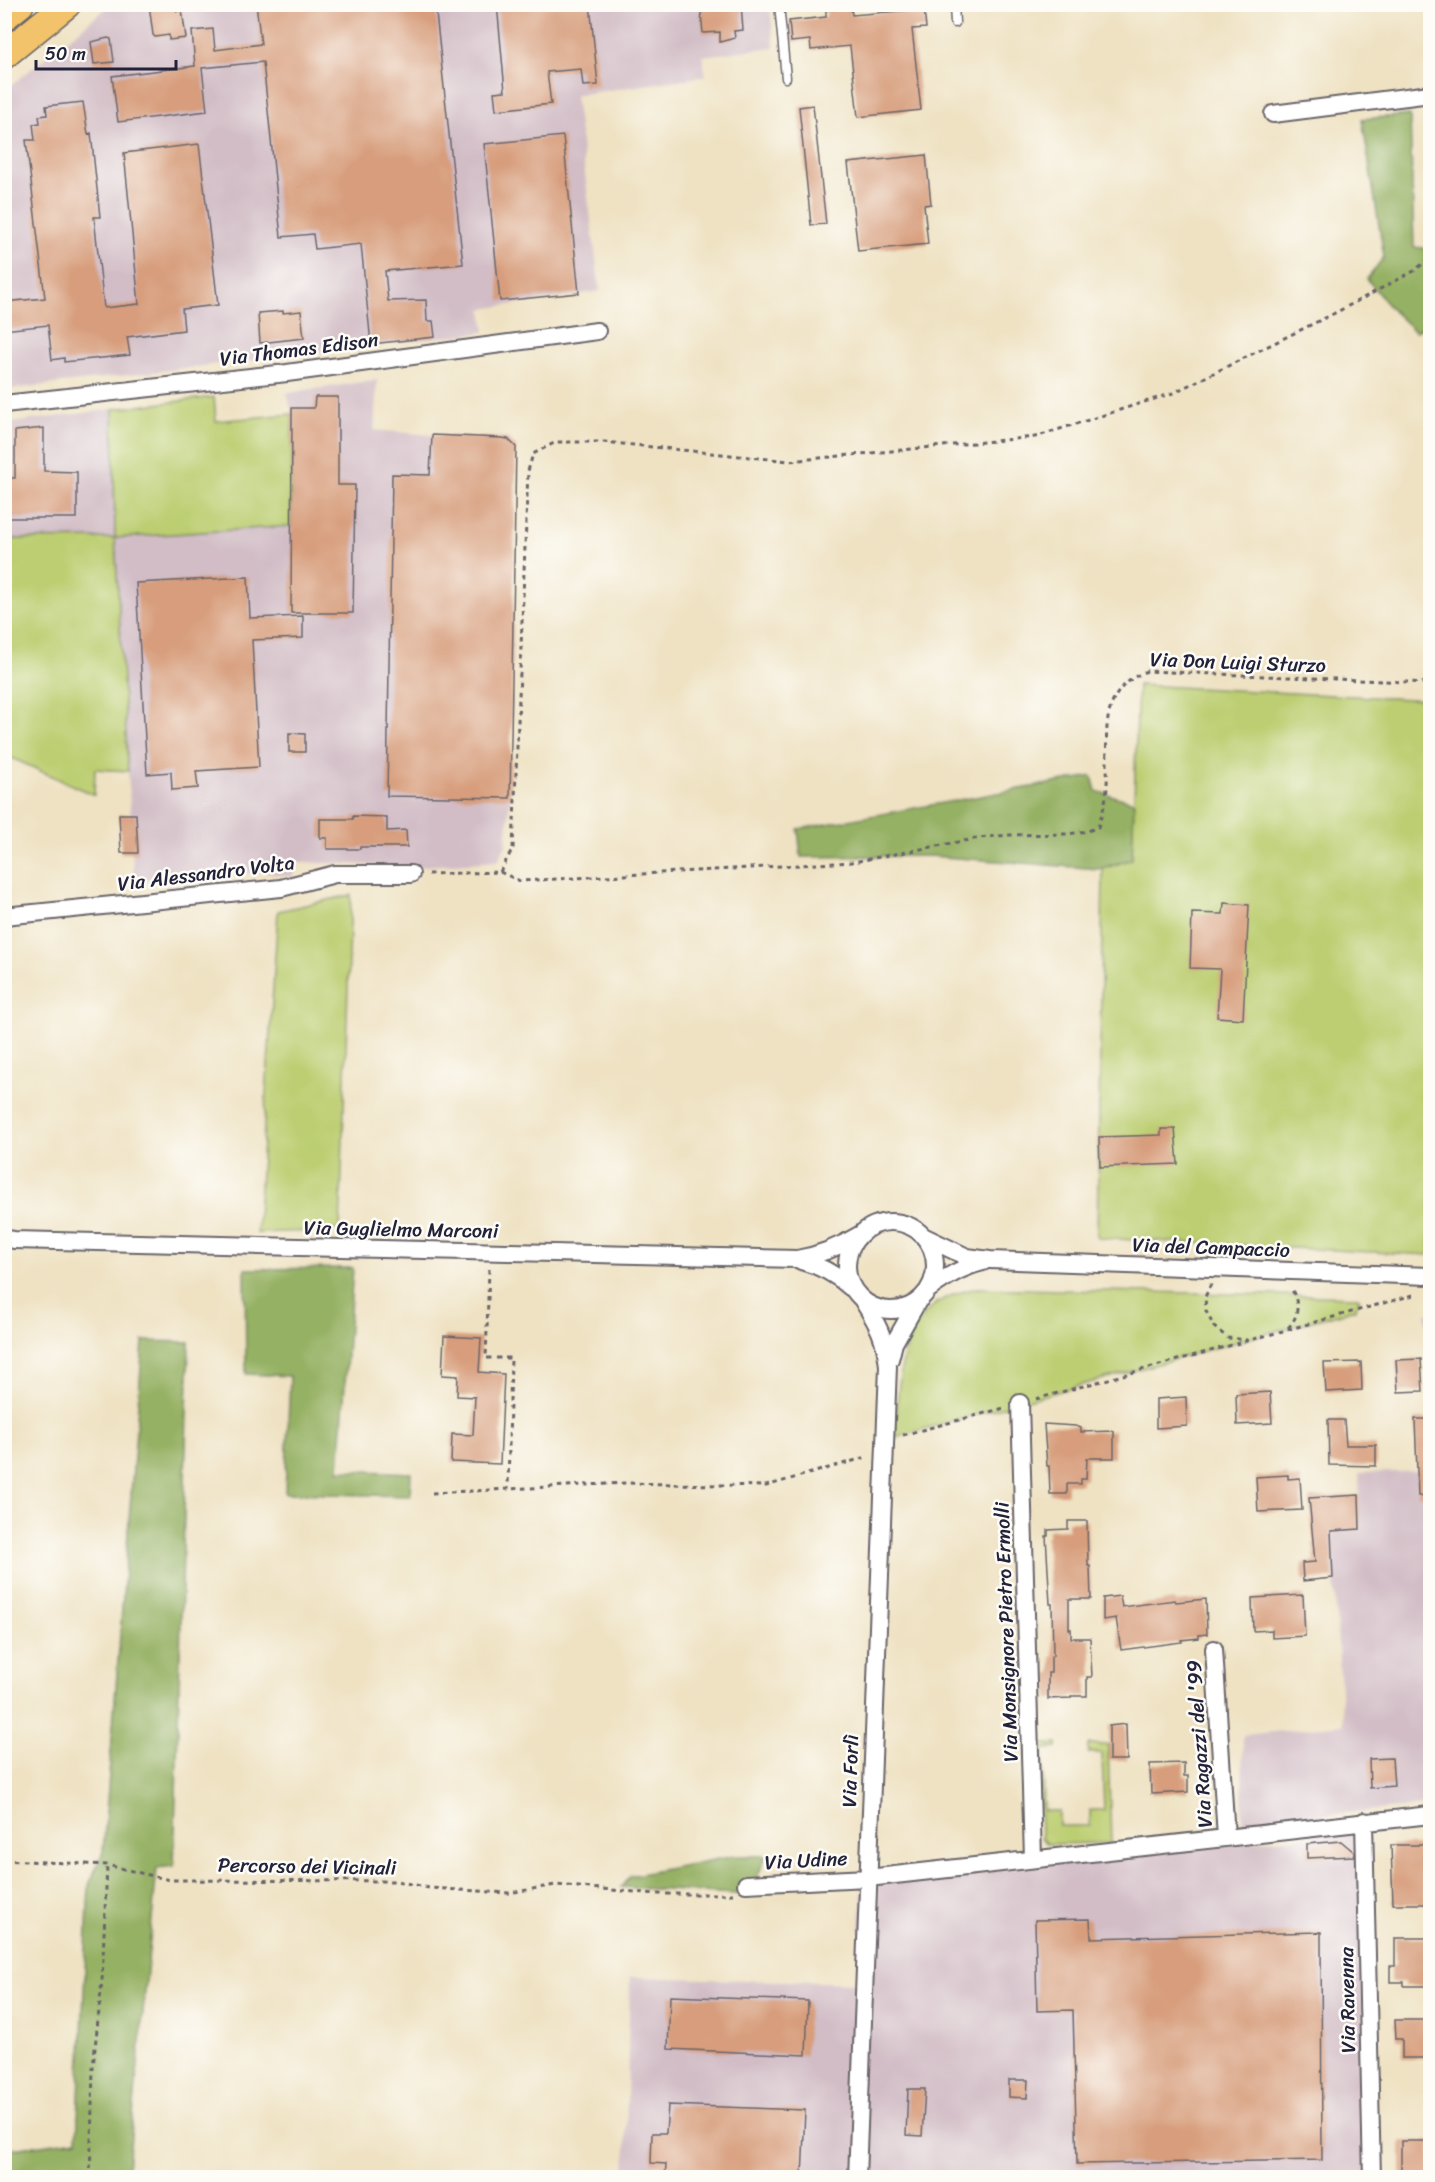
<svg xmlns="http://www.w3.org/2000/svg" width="1435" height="2182" font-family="Sriracha,sans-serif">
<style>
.industrial{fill:#d2bdc6}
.green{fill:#bcce71;stroke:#6f7856;stroke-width:1.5}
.forest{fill:#95b163;stroke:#5c6a4f;stroke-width:1.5}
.building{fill:#d79d7c}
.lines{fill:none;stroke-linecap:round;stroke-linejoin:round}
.lane-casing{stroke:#6a656b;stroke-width:11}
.street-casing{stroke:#6a656b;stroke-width:20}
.primary-casing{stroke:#6a656b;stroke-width:30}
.path{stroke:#6a656b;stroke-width:3;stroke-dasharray:4.5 4.5;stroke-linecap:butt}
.lane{stroke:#fff;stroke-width:8}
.street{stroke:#fff;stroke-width:16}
.primary{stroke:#f2c36a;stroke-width:27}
.labels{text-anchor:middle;stroke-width:5;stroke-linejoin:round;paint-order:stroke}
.street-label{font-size:20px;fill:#22223b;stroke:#fdfcf7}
</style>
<rect width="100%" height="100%" fill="#fdfcf7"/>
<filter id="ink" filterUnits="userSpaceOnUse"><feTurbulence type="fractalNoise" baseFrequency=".0167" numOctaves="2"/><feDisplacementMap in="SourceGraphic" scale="12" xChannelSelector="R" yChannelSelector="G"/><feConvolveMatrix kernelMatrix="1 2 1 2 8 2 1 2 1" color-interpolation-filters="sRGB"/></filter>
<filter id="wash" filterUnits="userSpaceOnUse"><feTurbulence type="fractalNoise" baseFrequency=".008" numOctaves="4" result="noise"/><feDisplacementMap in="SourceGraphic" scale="24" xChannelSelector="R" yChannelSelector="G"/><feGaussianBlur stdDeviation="1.35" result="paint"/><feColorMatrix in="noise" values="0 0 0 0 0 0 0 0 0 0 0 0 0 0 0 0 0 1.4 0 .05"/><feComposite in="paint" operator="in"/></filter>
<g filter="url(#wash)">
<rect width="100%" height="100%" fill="#efe2c3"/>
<path class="industrial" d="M110,5h660l4,42 -72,9 4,20 -131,19 25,196 -118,18 3,23 -480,58 -1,-299z
M377,380l-3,50 58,5 70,3 6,1 8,8 -6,351 -4,47 -8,16 -87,6 -114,-5 -5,15 -30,-5 -128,8 -19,-342 -110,1 -1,-115 109,-15 3,129 176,-124 -5,-21z
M1426,1313h4v58z
M1430,1471v334l-188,18 1,-88 100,-10 -12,-196 2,2 27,-2 -1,-56z
M1359,1830l9,347 -743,1 5,-201 228,6 4,-99z"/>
<path class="green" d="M214,397l2,24 76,-7 -1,112 -176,12 13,233 -33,-2 -1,26 -89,-40v-216l110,-1 -2,-129z
M1138,685l292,15v555l-333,-17 6,-369 29,-10z
M351,895l-11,335 -83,3 21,-322z
M976,1288l382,9 2,2 -5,10 -460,128c3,-43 2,-100 38,-131 12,-10 28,-14 43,-18z
M1039,1744h18v4l-14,1 1,62h15v15h31v-16h14l-2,-57h-14v-8h20l3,98 -63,1 -7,-6z"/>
<path class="forest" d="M1410,115l4,132 16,2v75l-15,7 -25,-23 -23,-29 17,-22 -22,-138z
M1092,776l4,15 38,11 -2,57 -33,10 -169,-13 -129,1 -3,-28z
M353,1268l-14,202 72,3 -1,23 -125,-3 5,-117 -44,-2 -1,-105z
M143,1341l46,1 -15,524 -17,2 -30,309h-122v-27l72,-10 12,-255 14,-33z
M734,1856h32l-16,39 -129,-8 9,-11z"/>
<g id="blocks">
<path class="building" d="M149,4h27l1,7 5,-1 4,28 -17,2v-5l-14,2 -2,-2z
M256,4h179l28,260 -78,7 3,30 38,-1 1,21h6l2,16 -64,7 -10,-100 -46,5 -2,-15 -32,3 -18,-175 -61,6 5,43 -89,11 -6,-46 83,-10 -3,-35 21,-2 2,21 46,-6z
M497,4h93l8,81 -15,1 -2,-17 -34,3 4,32 -55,6 -2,-18 11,-1z
M700,4h41l2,26 -9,1 1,7 -15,4v-10l-17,1z
M851,8l1,7 72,-6 2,19 -14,1 9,81 -63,7 -8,-71 -39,4 -1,-10 -19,2 -2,-21 37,-4v-7z
M108,38l3,1 3,23 -20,2 -3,-22z
M83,102l5,32 3,-1 9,84h-6l10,91 35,-4 -15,-151 75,-9 19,161 -36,4 2,21 -57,7 3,18 -66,7v-4l-12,2 -4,-35 -44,5v-28l41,-4 -19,-158h9l-2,-16 7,-1 -1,-7 8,-1 -1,-9z
M813,105l13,119 -15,1 -12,-118z
M563,136l16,157 -79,8 -16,-157z
M926,155l5,49 -7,1 4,39 -70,7 -10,-88z
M283,311v2l18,-2 3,27 -44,5 -2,-30z
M315,397h23v88h17l-2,128h-62l1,-205h22z
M44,428v43l33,1v46h-73v-40h11v-47z
M432,435l70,3 6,1 8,8 -6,351 -123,-2 5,-322 38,1z
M248,577l2,41 53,-2v22l-51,2 7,127 -63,4 2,17 -26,2 -1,-18 -24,2 -11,-191z
M289,733l16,1v18h-16z
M119,814h17l2,39h-17z
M353,816l34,1v14l19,-1 1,17h-47v2h-33v-11h-7v-19h33z
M1224,903l25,2 -6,114 -26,-2 3,-48 -30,-1 2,-55 31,1z
M1161,1129h14l3,35 -78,3 -1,-30 62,-2z
M444,1336l37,2 -2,34 25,2 -4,90 -49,-2 1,-28 21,1 2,-38 -18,-1 1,-20 -16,-1z
M1421,1359l2,32 -25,1 -2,-32z
M1361,1362l1,28 -36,2 -2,-29z
M1270,1392l2,31 -35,2 -1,-31z
M1186,1397l1,29 -31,2v-29z
M1415,1419h16v76l-13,1z
M1328,1420h16l2,25h30v21l-47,-1z
M1044,1424l32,2 5,2v4l33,-1v27h-27l-1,21h-5v5h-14v10h-17l-1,-28h-2z
M1288,1475v4l12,-1 2,32 -44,2 -2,-35z
M1359,1495l1,34 -29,2 2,47 -30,3 -1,-18 13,-1 -6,-64z
M1068,1521h19l1,45h2l1,33h-22v30h2v9h19l2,39h-5v19h-16v2l-23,1v-26h3v-16l2,-1 -1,-52h-2l-4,-68h2v-6l20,-1z
M1303,1595l2,41 -33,2v-8l-19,1 -1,-33z
M1120,1596l2,11 53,-7 1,2 30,-3 1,35 -8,1v3l-18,2 1,2 -61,8 -5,-32 -13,2v-22z
M1126,1724l1,36h-18v-34z
M1392,1758l2,28 -24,2 -1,-29z
M1184,1763v13h4v16l-37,2 -1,-30z
M1341,1841l13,11v4l-47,2v-14z
M1391,1845h33l2,59h-33z
M1090,1919l1,19 230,-6 1,228 -245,4 -4,-154 -36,1 -2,-91z
M1395,1938h36v48h-27v-4h-14v-16h5z
M670,1996l138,5 -2,54 -138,-6z
M1395,2020h33v38h-26v-19h-6z
M1009,2080h19l-1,18 -18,-1z
M908,2089h17l-3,47 -16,-1z
M668,2105l137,5 -3,68h-137l1,-14 -15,-1 1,-30h14z
M1401,2141h30v37h-30z"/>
</g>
</g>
<g filter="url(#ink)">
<use href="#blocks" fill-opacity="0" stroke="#6a656b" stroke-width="1.5"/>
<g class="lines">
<g class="lane-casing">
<path id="lane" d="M779,4l7,74
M954,4l1,19"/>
</g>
<g class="street-casing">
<path id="street" d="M1273,114l157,-20
M4,404l283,-31 310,-42
M4,916l277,-28 54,-14h76
M847 1266a44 44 0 1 1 88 0a44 44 0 1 1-88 0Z
M923,1236l44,21 23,3 440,16
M4,1238l10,2 783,19c24,-4 42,-12 62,-24
M801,1261c20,5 35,13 50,27
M928,1290c18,-13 34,-23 55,-28
M890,1359l4,-16 24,-42
M1020,1403l13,456
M1214,1649l12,188
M1364,1821l8,357
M746,1884l122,-6 562,-63
M857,2178l31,-812c-3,-29 -10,-41 -25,-65"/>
</g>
<g class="primary-casing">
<path id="primary" d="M4,17l16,-13
M4,55l63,-51"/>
</g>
<path class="path" d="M500,872l13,-24 15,-377 5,-17 23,-12h48l185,19 246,-24 138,-44 160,-79 81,-43 16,-13
M428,874l72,-2 20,9 333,-19 126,-24 29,-3 60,-1 20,-3 10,-4c4,-14 9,-28 9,-42 2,-44 -13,-93 40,-114l283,12
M489,1269l-3,89h25l-3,131
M1211,1284l-6,13 1,14 8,16 14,11 19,2
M1288,1328c12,-13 11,-25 3,-40
M1036,1399l381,-105
M903,1435l101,-27
M432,1493l193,-10 141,3 101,-29
M4,1860l103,5 63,15 227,1 32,7 80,5 47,-8 101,9h76
M90,2178l3,-111 9,-86 5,-116"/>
<use href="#lane" class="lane"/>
<use href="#street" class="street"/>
<use href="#primary" class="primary"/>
</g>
</g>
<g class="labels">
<g class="street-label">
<text transform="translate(299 349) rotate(-7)" y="7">Via Thomas Edison</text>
<text transform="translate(1238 662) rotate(2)" y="7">Via Don Luigi Sturzo</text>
<text transform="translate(206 873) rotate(-7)" y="7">Via Alessandro Volta</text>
<text transform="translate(401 1229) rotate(1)" y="7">Via Guglielmo Marconi</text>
<text transform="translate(1211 1247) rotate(2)" y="7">Via del Campaccio</text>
<text transform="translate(1006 1632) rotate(-92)" y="7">Via Monsignore Pietro Ermolli</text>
<text transform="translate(1199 1744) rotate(-94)" y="7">Via Ragazzi del '99</text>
<text transform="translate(850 1771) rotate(-88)" y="7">Via Forlì</text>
<text transform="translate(806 1860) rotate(-3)" y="7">Via Udine</text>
<text transform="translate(307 1866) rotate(1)" y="7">Percorso dei Vicinali</text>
<text transform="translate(1347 2000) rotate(-91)" y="7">Via Ravenna</text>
</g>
</g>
<rect width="1435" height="2182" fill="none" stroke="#fdfcf7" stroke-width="24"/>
<path d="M36 60v9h140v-9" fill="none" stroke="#22223b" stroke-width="3"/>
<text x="45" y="60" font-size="18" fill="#22223b" stroke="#fdfcf7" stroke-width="4.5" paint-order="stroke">50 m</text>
</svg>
